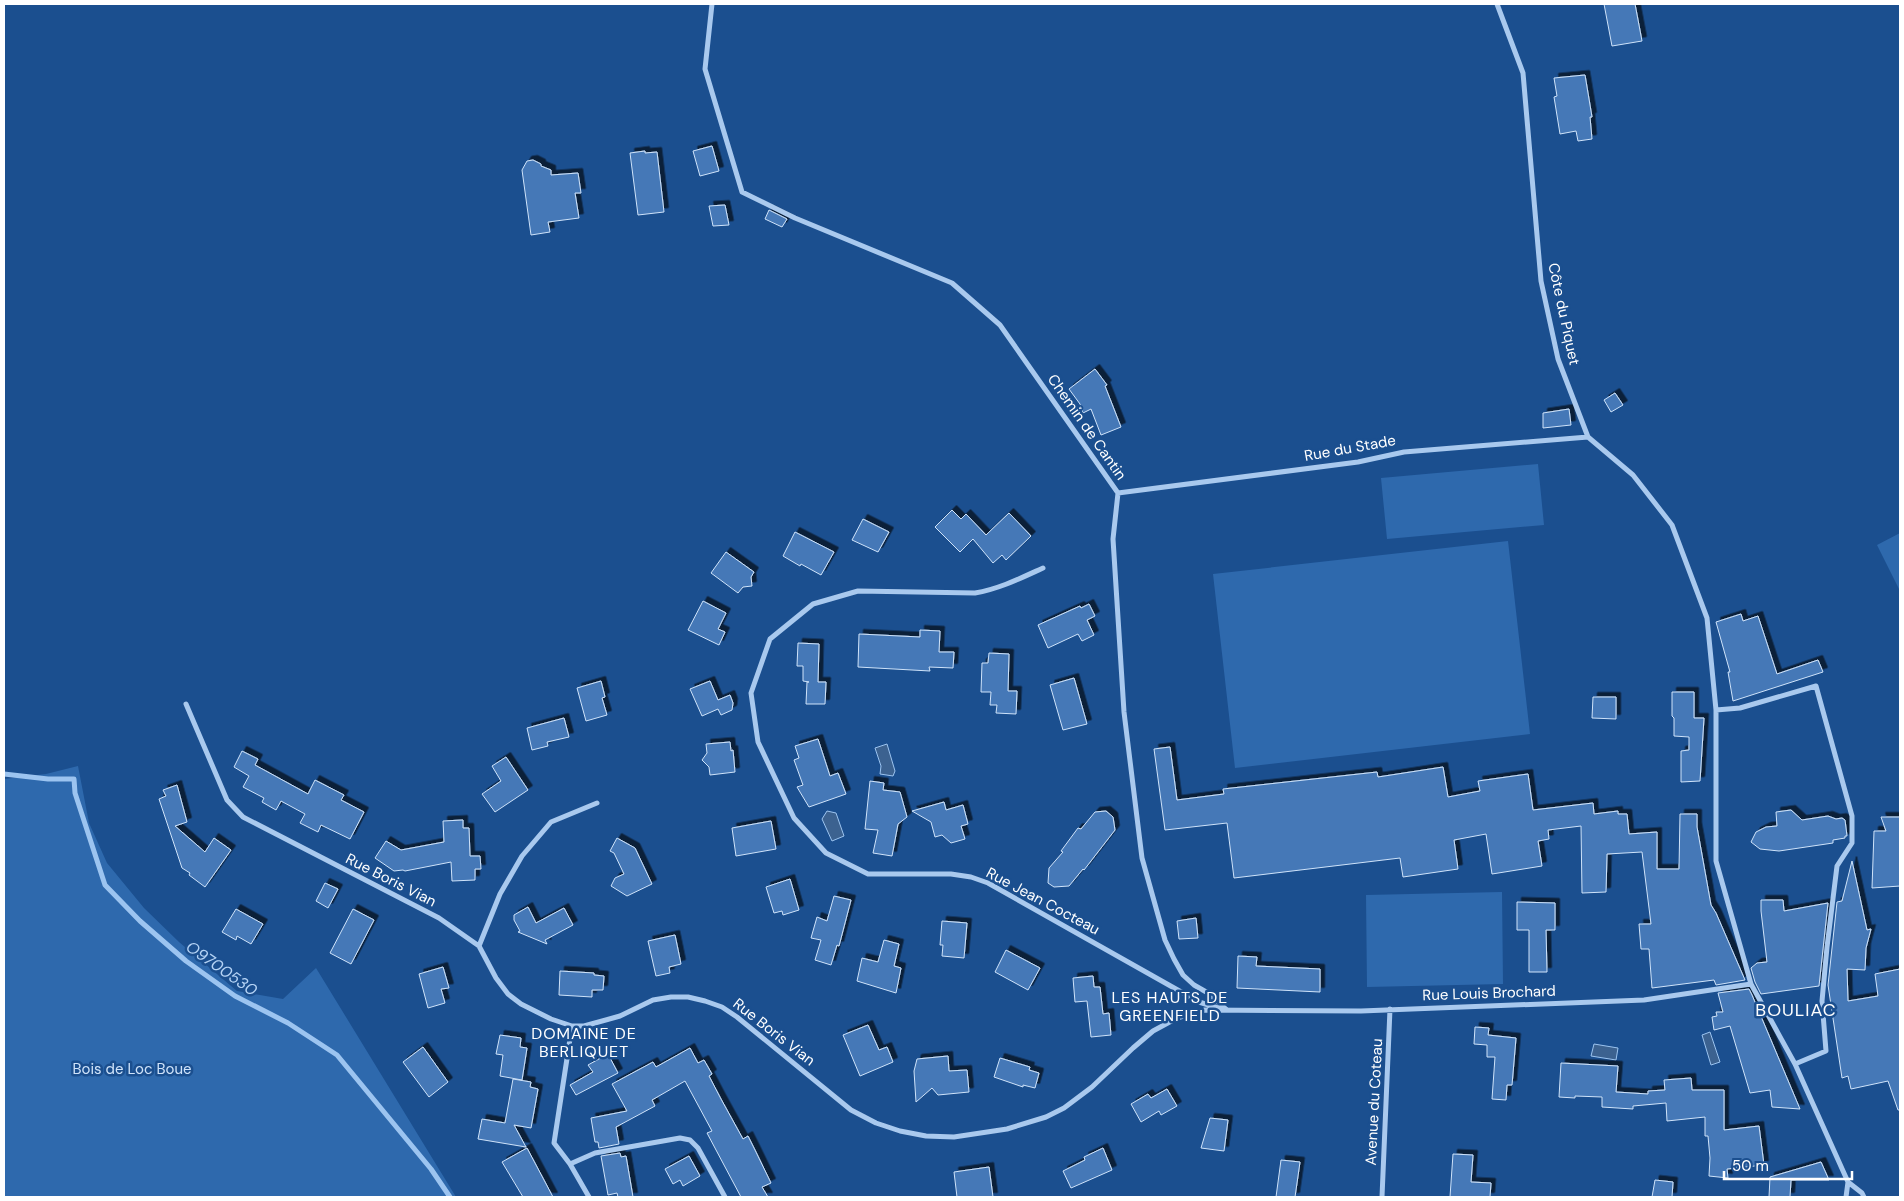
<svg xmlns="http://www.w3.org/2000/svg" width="1904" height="1201" font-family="'DM Sans',sans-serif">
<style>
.green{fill:#2e69ad}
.water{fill:#3c6290;stroke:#9cc4f0}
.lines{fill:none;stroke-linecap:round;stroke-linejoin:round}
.stream{stroke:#9cc4f0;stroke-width:5}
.building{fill:#4478b7;stroke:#cfe3fa;filter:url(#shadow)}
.street{stroke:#a9c9ee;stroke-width:5}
.labels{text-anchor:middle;stroke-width:5;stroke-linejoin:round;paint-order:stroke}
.street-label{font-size:15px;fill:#fff;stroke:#1b4f8f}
.park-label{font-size:15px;fill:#cfe3fa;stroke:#1b4f8f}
.water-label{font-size:16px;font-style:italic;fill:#b5d3f5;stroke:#1b4f8f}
.neighbourhood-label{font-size:16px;letter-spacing:1px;fill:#fff;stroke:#1b4f8f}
.quarter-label{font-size:18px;letter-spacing:1px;fill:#fff;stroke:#1b4f8f}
</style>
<defs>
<filter id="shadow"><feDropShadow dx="4.5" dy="-4.5" stdDeviation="0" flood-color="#0009"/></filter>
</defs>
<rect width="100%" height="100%" fill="#1b4f8f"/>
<path class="green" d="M1538,464l6,61 -157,14 -6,-61z
M1900,533v58l-23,-46z
M1508,541l22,193 -295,34 -22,-194z
M78,766l11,57 18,40 37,45 35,34 58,49 46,8 33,-31 140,229h-452v-418l42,-5z
M1502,892l1,92 -136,3 -1,-92z"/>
<path class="water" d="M887,744l8,27 -2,5 -13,-2 1,-8 -6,-18z
M827,811l9,2 8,23 -12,5 -10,-22z
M1710,1032l10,30 -9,3 -9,-30z
M1594,1044l24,4 -2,12 -25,-4z"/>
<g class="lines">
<path class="stream" d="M4,774l44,5h26l1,14 30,92 35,36 46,40 49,35 53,27 49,32 94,114 19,28"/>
</g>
<path class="building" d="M1604,4h31l7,37 -30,5z
M1585,75l7,42h-2l2,22 -14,2 -2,-10 -16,3 -6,-37 3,-1 -3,-18z
M712,146l7,25 -19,5 -7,-25z
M645,151v2l12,-1 7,60 -26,3 -8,-62z
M533,160l8,4v2l10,4v5l27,-2 3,20h-6l4,25 -31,4 2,10 -19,3 -9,-65 5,-9z
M725,205l4,20 -16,1 -4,-20z
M769,210l18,9 -5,8 -17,-8z
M1095,369l12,16 -2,1 16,41 -20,8 -10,-26 -8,4 -3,-9 -11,-15z
M1615,393l8,12 -12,7 -7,-12z
M1569,409l2,16 -28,3v-15z
M952,510l9,9 5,-5 20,21 23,-22 22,23 -25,24 -4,-5 -9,8 -20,-24 -13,13 -25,-25z
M863,519l26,13 -11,20 -26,-12z
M795,532l39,20 -13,23 -20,-11 -1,2 -17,-10z
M726,552l28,20 -3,5 1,9 -9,1 -5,6 -27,-20z
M703,601l23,12 -8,16 7,3 -6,13 -31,-15z
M1089,604l6,12 -8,4 7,15 -12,6 -4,-7 -30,14 -10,-23 42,-19 1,2z
M1741,614l2,7 15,-5 19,58 41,-14 5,12 -90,29 -5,-29h2l-14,-50z
M920,630l20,1 -1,21h15l-1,16 -24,-1 1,4 -72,-4 1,-33 61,3z
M798,643l21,1 -1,38h8l-1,22h-19l1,-22h2l-6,-1v-15h-6z
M989,653l20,1 -1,37h9l-1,23 -20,-1 1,-8h-7l1,-13h-10l1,-29h6z
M1074,678l13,46 -24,6 -13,-45z
M601,681l4,16 -3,1 5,17 -21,6 -9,-33z
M710,681l8,19 12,-5 3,8 -1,7 -11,5 -3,-6 -16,7 -12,-27z
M1672,692h22v26h10l-4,63 -19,1v-31l8,-1v-13l-15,-1v-18l-2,-2z
M1593,697h23v22l-24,-1z
M564,718l5,19 -22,5 1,4 -16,4 -5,-22z
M818,739l12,37 8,-3 8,21 -37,13 -12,-20 6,-2 -9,-25 5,-2 -4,-12z
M730,742l1,9 2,-1 2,22 -25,3 -1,-8 -7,-7 5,-7 -1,-9z
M1170,747l7,53 47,-6 -1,-5 154,-17 1,5 65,-10 5,30 32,-6 -2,-10 50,-7 5,36 60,-7 1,11 24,-3v3h9l2,20 28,-2v37h22l1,-55h17v13l14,78 5,8 29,67 -29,5 -2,-5 -62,8 -3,-39h-8l-2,-25h12l-9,-72 -35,2 -1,38 -24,1 -1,-67 -33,4 1,9 -11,2 4,25 -50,8 -6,-40 -32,6 4,29 -55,8 -3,-19 -166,20 -7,-55 -62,7 -11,-81z
M242,751l16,8 -3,6 53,29 7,-14 29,15 -3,5 23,12 -14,27 -29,-14 -3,7 -18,-9 5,-9 -24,-13 -5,9 -14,-8 2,-4 -21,-11 6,-11 -15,-9z
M506,757l22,33 -33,22 -13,-18 19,-13 -9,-15z
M870,781l14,2 -1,7 17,2 7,25 -9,7 -6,32 -19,-3 5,-23 -13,-1z
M177,785l10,37 -12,4 30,26 9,-14 17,12 -26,37 -16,-12 1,-2 -8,-5 -23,-69 7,-3 -3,-6z
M944,802l2,8 17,-5 5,19 -7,2 4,13 -14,4 -9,-8 -7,2 -4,-15 -19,-11z
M1791,810l11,10 26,-4 8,3 6,-1 3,2 2,16h-2v2l-12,2v3l-54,8 -19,-2 -9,-7 5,-10 10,-5 11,-1 -1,-14z
M1106,811l7,6 2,13 -31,40 -1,-1 -14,17 -15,1 -6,-4 1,-15 14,-16 -2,-1 17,-23 3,1 14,-17z
M1881,817h19v69l-28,2 2,-57h12z
M463,820v8h6l1,28h10l1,13h-6v11l-23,1 -1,-19 -46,9 -2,-1 -9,1 -19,-13 11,-17 15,9 43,-8 -1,-21z
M771,821l5,28 -40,7 -4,-28z
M617,838l18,10 17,36 -25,12 -16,-10 4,-8 9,-4 -10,-21 -4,-2z
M1852,861l15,69 4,-1 -5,19 -1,22 -18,-1 1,32 30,-5 -3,-22 25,-5v141h-2l-10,-29 -37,8 -3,-13 -6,2 -14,-93 9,-83 5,-1z
M790,879l9,31 -16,5 -1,-4 -8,2 -8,-26z
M325,883l13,6 -10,19 -12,-7z
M834,896l17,4 -12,46 -2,-1 -6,20 -16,-5 6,-20 -10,-2 6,-21 10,4z
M1761,900h22l1,11 44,-8 -9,83 -58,8 -6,-12 -4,-14 6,-5 10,-1 -6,-51z
M1517,902l38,1v27h-9l1,42h-18v-42h-12z
M528,907l8,16 28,-15 9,17 -28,15 2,4 -29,-12 2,-1 -6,-11v-5z
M236,909l27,15 -12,20 -14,-8 -1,4 -14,-8z
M353,909l21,11 -23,44 -21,-11z
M1196,918l2,20 -19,1 -2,-18z
M942,921l25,2 -3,35 -22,-2 1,-11h-3z
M675,935l6,29 -12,3 1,6 -14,3 -8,-35z
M884,940l15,4 -5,22 7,2 -5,25 -39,-12 5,-23 16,4z
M1006,950l34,18 -12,22 -33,-18z
M1238,956l19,1 -1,9 64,3v23l-83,-4z
M443,967l6,21 -8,1 4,14 -17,5 -9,-34z
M560,971l34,2v2l10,1 -1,14h-11v7l-33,-2z
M1093,976l1,11h6l3,27 6,-1 2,22 -20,2 -4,-36 -12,1 -2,-24z
M1749,989l3,6 48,114 -28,-2 -2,-17 -20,3 -20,-67 -16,4 -2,-13 5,-1 -1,-4h7l-5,-19z
M868,1025l11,25 8,-3 6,15 -33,14 -17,-41z
M1475,1027l14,1 -1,7 28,3 -4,47h-5l-1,15 -14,-1 3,-42h-8v-12l-13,-1z
M500,1035l21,3 -1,9 7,1 -5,32 -22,-4 3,-21 -7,-1z
M423,1047l25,35 -19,15 -26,-35z
M690,1048l8,15 6,-3 8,14 -3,2 12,23 22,40 5,-3 7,14 16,33 -9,4 6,10h-27l-34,-64 5,-2 -27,-50 -33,19 3,6 -39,21 3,17 -20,4 -1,-6h-3l-4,-24 36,-7 -15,-27 41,-22 3,5z
M608,1054l10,19 -42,22 -6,-10 23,-13 -5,-7z
M948,1056l1,15 18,-1 2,22 -31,3 -6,-7 -16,14 -2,-31 3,-12z
M1000,1058l30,9 -1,3 10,3 -4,15 -12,-3v2l-29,-10z
M1561,1063l57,3 -2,26 32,2v-3l17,-1 -1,-10 27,-2 1,12h32v40l35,-4 5,39 -37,4 1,9 -19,-2 1,-18 -2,-22h-3v-19l-38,4 -1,-18 -33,3v3l-31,-2v-10l-27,-1v2l-16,-1z
M513,1079l18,3 -1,5 8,2 -7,39 -17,-3 12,22 -48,-8 4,-20 23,4z
M1167,1089l10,17 -16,9 -2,-4 -18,11 -10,-18 17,-10 3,4z
M1210,1118l18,2 -4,31 -23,-3z
M527,1148l26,49h-30l-21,-35z
M1103,1148l9,22 -41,18 -8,-17 22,-11 -1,-3z
M620,1153l1,4 5,-1 7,41h-15l-1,-4 -9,2 -7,-39z
M1453,1154l20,1 -2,27 20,1 -1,14h-40z
M689,1156l11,20 -17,10 -3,-6 -7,4 -8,-15z
M1281,1160l19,2 -5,35h-19z
M1821,1162l8,18h-38l-1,17h-21l1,-20z
M989,1167l4,30h-36l-3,-25z
M1655,1180l18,2 -1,15h-20z"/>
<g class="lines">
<path class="street" d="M712,4l-7,65 37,123 53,26 157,65 48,42 118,168 -5,46 11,173 18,146 23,82 9,19 9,16 11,10 14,8 19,17
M1497,4l26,69 18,208 17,78 30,78 45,38 39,50 35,93 9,92v151l35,123 44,80 53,118 14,11 2,4
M1118,493l240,-31 46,-10 184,-15
M1043,568c-22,10 -44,21 -68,25l-117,-2 -45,13 -43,35 -19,54 7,49 36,76 32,35 42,21h83l20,3 17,6 211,119 19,6
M186,704l41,96 16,17 196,101 40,28 17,32 12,16 13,10 30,15 21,7h12l36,-10 33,-16 18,-3h17l17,4 17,6 15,10 114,93 25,13 24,8 26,5 28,1 53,-8 39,-12 18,-9 28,-21 41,-39 20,-17 24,-13 28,-8 156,1 283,-11 107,-16
M1716,710l24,-2 76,-22 36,130v27l-15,23 -10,81 -5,54 4,50 -31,13
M479,946l21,-52 22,-38 29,-34 46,-19
M572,1026l-18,117 16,21 19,33
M570,1164l25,-11 85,-15 10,2 8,8 27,49
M1382,1197l8,-188
M1846,1197l2,-15"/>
</g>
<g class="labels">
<g class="street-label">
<text transform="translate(1564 314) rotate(78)" y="5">Côte du Piquet</text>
<text transform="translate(1087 427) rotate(55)" y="5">Chemin de Cantin</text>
<text transform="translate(1350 448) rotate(-10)" y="5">Rue du Stade</text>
<text transform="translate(391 880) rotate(27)" y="5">Rue Boris Vian</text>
<text transform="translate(1043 901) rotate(28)" y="5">Rue Jean Cocteau</text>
<text transform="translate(1489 993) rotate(-2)" y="5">Rue Louis Brochard</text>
<text transform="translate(774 1032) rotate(38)" y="5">Rue Boris Vian</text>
<text transform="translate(1374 1102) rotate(-87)" y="5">Avenue du Coteau</text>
</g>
<g class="park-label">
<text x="132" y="1074">Bois de Loc Boue</text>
</g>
<g class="water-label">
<text transform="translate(222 968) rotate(35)" y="6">O9700530</text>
</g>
<g class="neighbourhood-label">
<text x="1170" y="1003">LES HAUTS DE<tspan x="1170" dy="18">GREENFIELD</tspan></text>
<text x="584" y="1039">DOMAINE DE<tspan x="584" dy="18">BERLIQUET</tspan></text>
</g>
<g class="quarter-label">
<text x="1796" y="1016">BOULIAC</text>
</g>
</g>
<rect width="1904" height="1201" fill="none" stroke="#ffffff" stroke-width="10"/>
<path d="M1724 1171v8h128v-8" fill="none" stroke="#ffffff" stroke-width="2.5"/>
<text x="1732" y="1171" font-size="15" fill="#ffffff" stroke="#1b4f8f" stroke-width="4" paint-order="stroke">50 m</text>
</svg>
